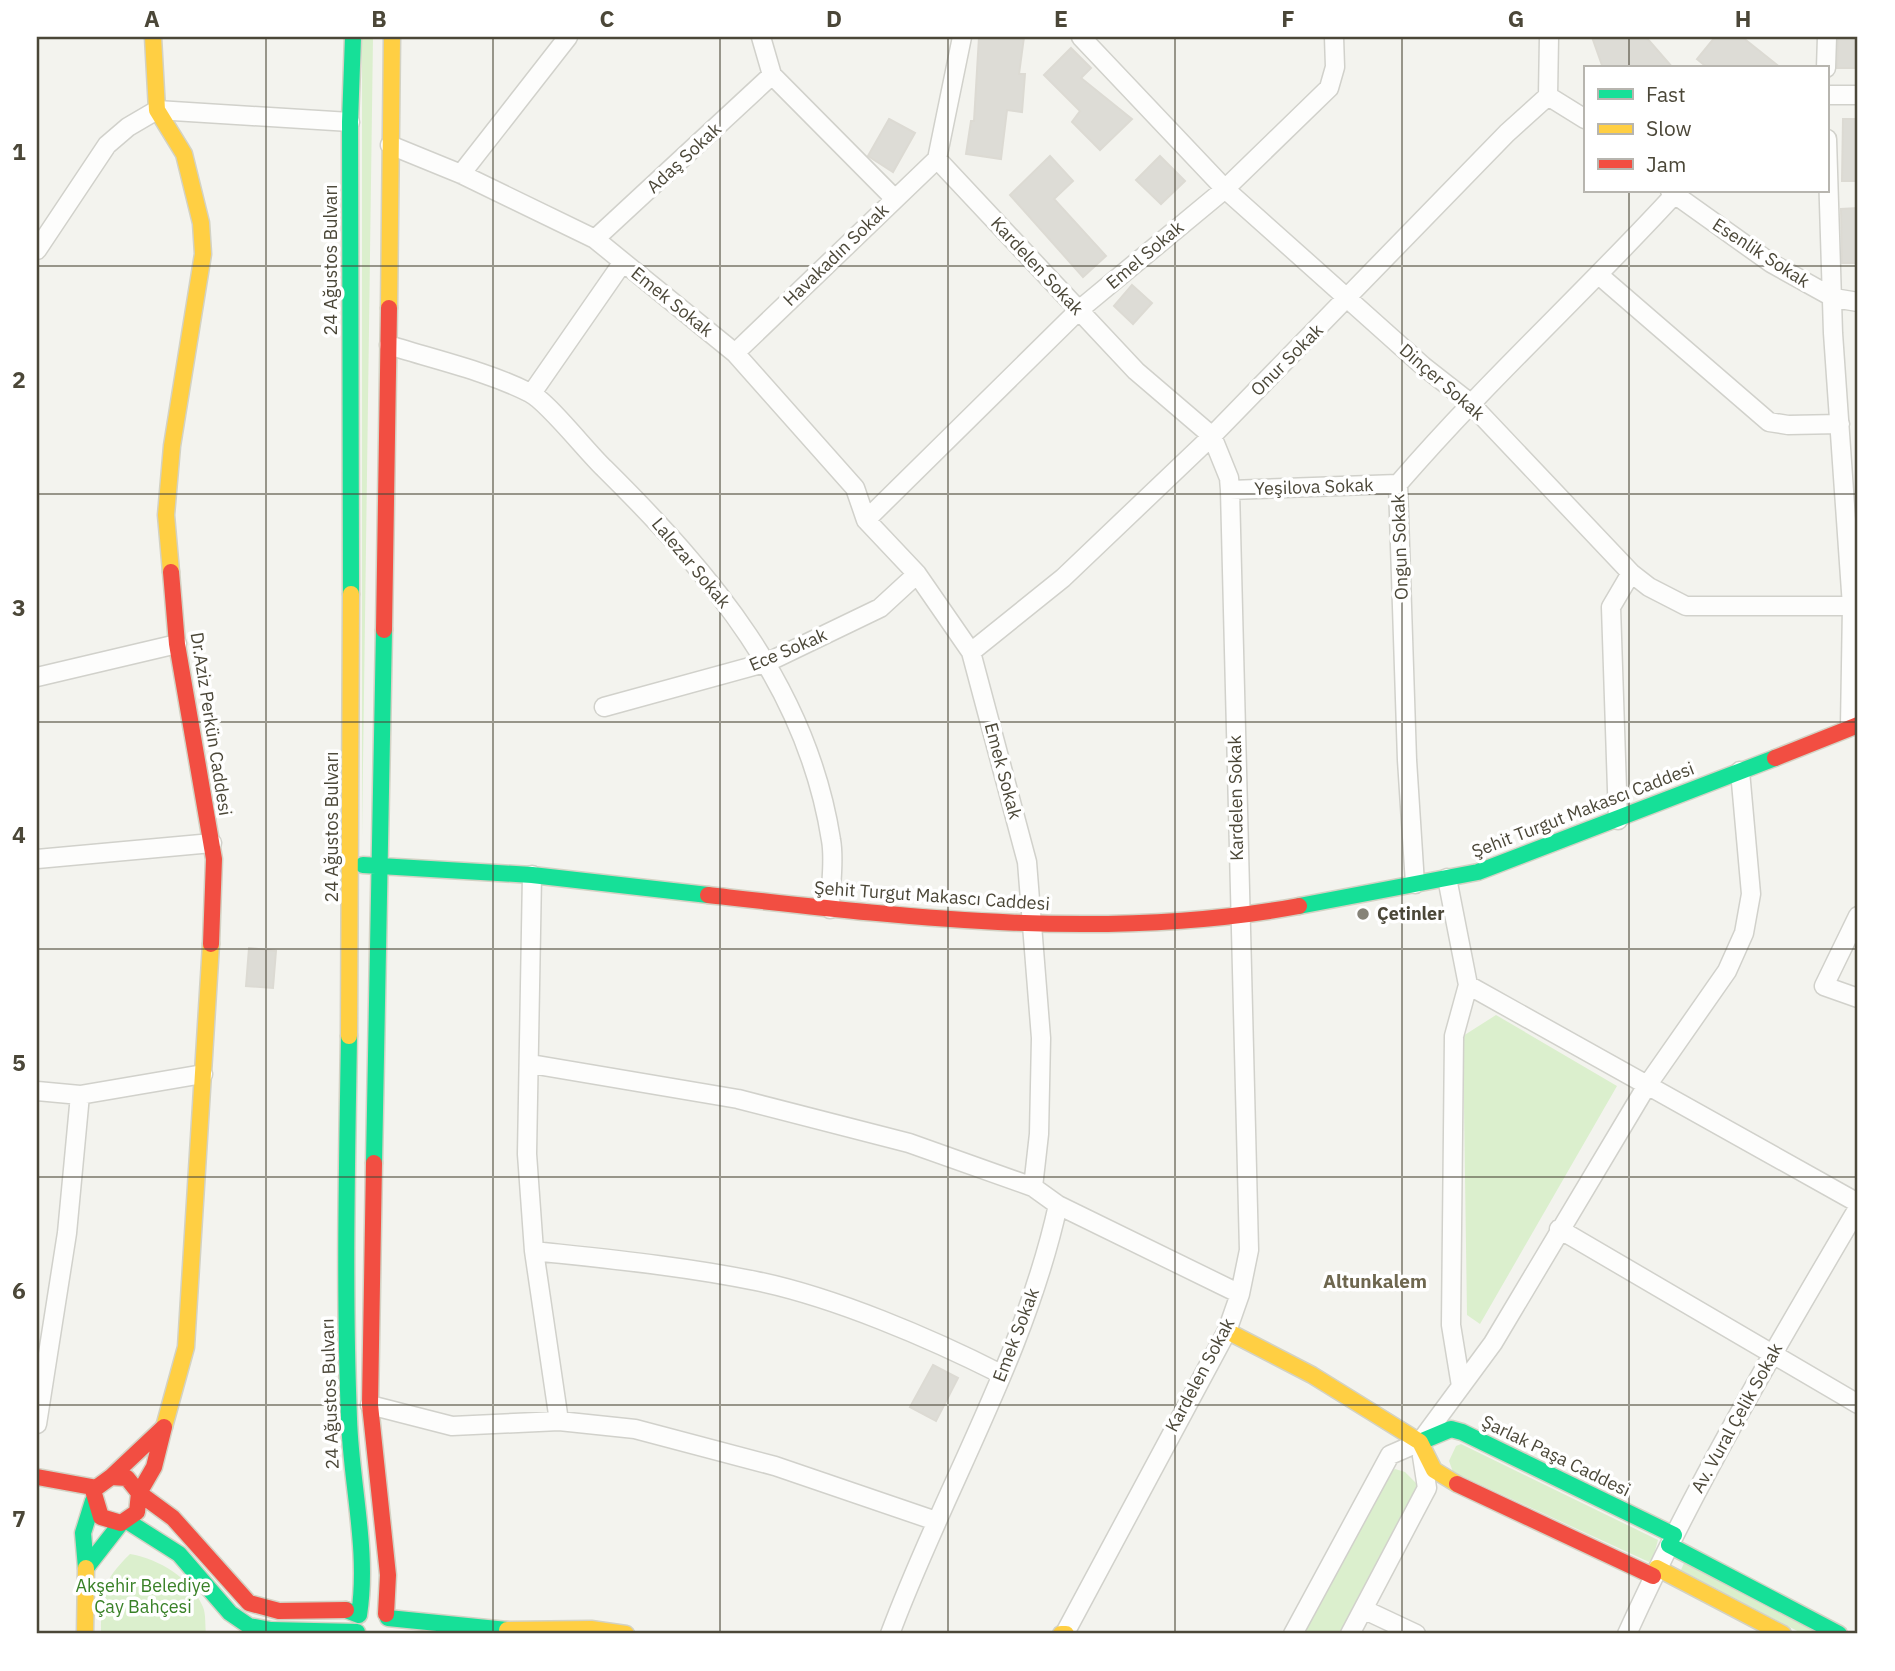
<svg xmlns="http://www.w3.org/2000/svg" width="1895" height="1671" font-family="'IBM Plex Sans',sans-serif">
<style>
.green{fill:#dbefcd}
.building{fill:#dddcd6;stroke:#dcdad3;stroke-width:2}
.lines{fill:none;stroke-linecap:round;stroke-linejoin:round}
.street-casing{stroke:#d1d1cb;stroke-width:21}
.fast-casing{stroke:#d3d2c4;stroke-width:19}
.slow-casing{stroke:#d3d2c4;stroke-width:19}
.jam-casing{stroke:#d3d2c4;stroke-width:19}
.street{stroke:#fdfdfc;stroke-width:18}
.fast{stroke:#16e098;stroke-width:16}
.slow{stroke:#ffcf43;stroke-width:16}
.jam{stroke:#f24e42;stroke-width:16}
.grid{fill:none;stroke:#4b4738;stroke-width:2;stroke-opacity:0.55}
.poi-dot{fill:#868378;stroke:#fff;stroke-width:2.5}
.labels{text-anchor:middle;stroke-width:7;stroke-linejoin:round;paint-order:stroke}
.street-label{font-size:18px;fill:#4b4738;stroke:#fff}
.poi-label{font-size:18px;font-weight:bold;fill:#4b4738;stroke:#fff;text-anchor:start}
.park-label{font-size:18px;fill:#398127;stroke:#fff}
.neighbourhood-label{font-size:19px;font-weight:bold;fill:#6e674f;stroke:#fff}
.neatline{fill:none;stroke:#4b4738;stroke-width:2.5}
.grid-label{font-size:23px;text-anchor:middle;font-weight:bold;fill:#4b4738}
</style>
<rect width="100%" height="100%" fill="#f3f3ee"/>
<path class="green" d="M362,37h11l-11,801z
M1496,1015l121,71 -137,238 -13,-9 -4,-279z
M1461,1444l197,96 -5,18 -4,4 -196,-90 -4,-11 7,-15z
M1395,1469l10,3 14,14 -78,148h-39l88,-162z
M130,1554c29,5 61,24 73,53 3,7 2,19 3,27h-105c0,-39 0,-52 29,-80z
M1684,1563l135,71h-16l-122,-64z"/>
<path class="building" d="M979,37h45l-5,37h6l-3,38 -15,-2 -6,49 -35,-5 5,-33h3z
M1592,37h54l27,31h-70z
M1715,37h27l39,31h-73l-11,-9z
M1838,37h20v31h-21z
M1071,48l20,20 -10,10 51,41 -32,31 -28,-28 8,-11 -36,-36z
M889,119l26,14 -22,39 -25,-16z
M1843,119h15v62h-16z
M1050,156l23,25 -19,18 52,57 -23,21 -73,-82z
M1160,156l25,25 -24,23 -25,-24z
M1858,208v55h-16l-1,-54z
M1132,285l20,18 -19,21 -19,-18z
M249,948l27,3 -3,37 -27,-2z
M933,1365l25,13 -22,43 -26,-14z"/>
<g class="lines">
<g class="street-casing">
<path id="street" d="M761,37l11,38 122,123
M962,37l-25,122 199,212 76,65 17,42 1,12 19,760 -9,44 -13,37 -162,302
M1081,37l144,152 198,177 46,36 162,171 18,14 37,19h166
M1826,68l1,-31
M1827,95h31
M1548,96l37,23
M1827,139l6,194 19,273 -2,120
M390,145l71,29 134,65 140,114 120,135 11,32 51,54 54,78 56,210 14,176 -2,96 -6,53 25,18c-33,151 -115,286 -168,429
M461,174l107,-137
M1670,191l101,72 63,35 24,4
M595,239l177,-164
M37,250l70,-105 21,-18 29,-17 193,12
M1600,276l169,146 19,3 52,-1
M389,345c46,15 98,26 141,48 17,8 57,59 74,75 107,106 203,218 227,372 4,22 -1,47 -1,69
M735,353l202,-194
M532,393l91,-131
M1230,490l168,-6
M866,520l213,-210 146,-121 104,-101 6,-21 -1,-30
M971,652l92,-74 149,-142 295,-303 41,-37 1,-59
M37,677l140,-33
M604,707l164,-45 112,-54 37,-34
M1618,820l-7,-213 20,-34
M37,859l175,-16
M532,875l-5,279 7,97 25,170
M1447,878l21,107 -14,51 -3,289 10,61
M1415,884l-8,-124 -9,-276c87,-101 186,-191 276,-289
M1858,916l-34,70 34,12
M1468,985l390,218
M531,1064l207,35 171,44 124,44
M37,1091l43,4 123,-21
M1058,1205l182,89
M1559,1229l299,175
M534,1251c74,8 149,15 222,30 78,16 174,57 245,93
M370,1405l82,21 107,-5 76,8 140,37 161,55
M37,1424l30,-191 13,-138
M1365,1610l51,24
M1293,1634l97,-179 30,-13 73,-99 153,-256 81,-116 17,-38 7,-39 -11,-123
M1350,1634l77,-146 -5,-32
M1627,1634c67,-148 149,-287 231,-426"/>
</g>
<g class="fast-casing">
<path id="fast" d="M351,594l-1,-472 3,-85
M363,865l169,10 176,20
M1299,906l179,-34 297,-114
M374,1163l10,-533
M1420,1442l31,-13 11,3 212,103
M93,1501l-10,32 3,35 35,-45
M127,1521l52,33 51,59 19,13 22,4 86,2
M1669,1545l170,89
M346,1610l13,5c10,-64 -8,-131 -10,-196 -5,-128 -2,-255 0,-383
M388,1618l119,12 -19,4"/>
</g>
<g class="slow-casing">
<path id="slow" d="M153,37l4,73 27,44 17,69 2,31 -31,192 -6,69 5,57
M389,308l3,-271
M349,1036l2,-442
M1227,1331l85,44 108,67 14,28 23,14
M164,1427l22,-80 25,-403
M1657,1568l126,66
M507,1630l84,-1 35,5
M85,1634l1,-66
M1061,1634h5"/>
</g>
<g class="jam-casing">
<path id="jam" d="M171,572l6,72 37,215 -3,85
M384,630l5,-322
M1775,758l83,-33
M708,895c195,22 397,47 591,11
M374,1163l-4,242 18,170 -2,39
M37,1477l55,10
M111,1477l53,-50 -10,40 -15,26 34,25 76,85 30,8 67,-1
M111,1477l16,1 12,15 -2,19 -16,11 -20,-6 -9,-30 4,1z
M1457,1484l196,92"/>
</g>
<use href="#street" class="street"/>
<use href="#fast" class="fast"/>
<use href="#slow" class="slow"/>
<use href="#jam" class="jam"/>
</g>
<path class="grid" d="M266,37v1597M493,37v1597M720,37v1597M948,37v1597M1175,37v1597M1402,37v1597M1629,37v31M1629,191v1443M37,266h1821M37,494h1821M37,722h1821M37,949h1821M37,1177h1821M37,1405h1821"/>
<circle class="poi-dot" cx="1363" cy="914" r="7"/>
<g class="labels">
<g class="street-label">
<text transform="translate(684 158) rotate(-43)" y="6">Adaş Sokak</text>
<text transform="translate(1761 253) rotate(33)" y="6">Esenlik Sokak</text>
<text transform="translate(836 255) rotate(-44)" y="6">Havakadın Sokak</text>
<text transform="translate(1145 255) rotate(-40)" y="6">Emel Sokak</text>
<text transform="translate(331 260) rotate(-90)" y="6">24 Ağustos Bulvarı</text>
<text transform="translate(1037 266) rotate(47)" y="6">Kardelen Sokak</text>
<text transform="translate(672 302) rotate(39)" y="6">Emek Sokak</text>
<text transform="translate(1287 360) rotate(-45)" y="6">Onur Sokak</text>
<text transform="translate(1442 382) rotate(41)" y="6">Dinçer Sokak</text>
<text transform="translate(1314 487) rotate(-2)" y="6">Yeşilova Sokak</text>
<text transform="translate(1400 547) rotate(-92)" y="6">Ongun Sokak</text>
<text transform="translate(691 563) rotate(50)" y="6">Lalezar Sokak</text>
<text transform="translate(788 650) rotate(-23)" y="6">Ece Sokak</text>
<text transform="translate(211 724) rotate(81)" y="6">Dr.Aziz Perkün Caddesi</text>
<text transform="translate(1003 771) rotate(75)" y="6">Emek Sokak</text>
<text transform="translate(1236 798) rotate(-91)" y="6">Kardelen Sokak</text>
<text transform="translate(1583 810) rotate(-21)" y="6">Şehit Turgut Makascı Caddesi</text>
<text transform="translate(332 827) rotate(-90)" y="6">24 Ağustos Bulvarı</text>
<text transform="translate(932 896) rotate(4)" y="6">Şehit Turgut Makascı Caddesi</text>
<text transform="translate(1016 1335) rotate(-69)" y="6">Emek Sokak</text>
<text transform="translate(1200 1375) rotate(-62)" y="6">Kardelen Sokak</text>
<text transform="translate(330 1394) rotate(-92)" y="6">24 Ağustos Bulvarı</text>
<text transform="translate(1737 1418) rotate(-61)" y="6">Av. Vural Çelik Sokak</text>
<text transform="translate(1556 1456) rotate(26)" y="6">Şarlak Paşa Caddesi</text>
</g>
<g class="poi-label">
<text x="1377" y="920">Çetinler</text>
</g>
<g class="park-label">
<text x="143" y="1592">Akşehir Belediye<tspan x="143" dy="21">Çay Bahçesi</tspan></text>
</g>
<g class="neighbourhood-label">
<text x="1375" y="1288">Altunkalem</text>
</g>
</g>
<rect width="1895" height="1671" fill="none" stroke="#ffffff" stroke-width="77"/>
<rect x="1584" y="66" width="245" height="126" fill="#ffffff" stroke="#b7b5af" stroke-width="2"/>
<rect x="1598" y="89" width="35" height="10" fill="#16e098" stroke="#b7b5af" stroke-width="2"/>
<text x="1646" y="102" font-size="21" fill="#4b4738">Fast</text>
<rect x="1598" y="124" width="35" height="10" fill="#ffcf43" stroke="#b7b5af" stroke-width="2"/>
<text x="1646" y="136" font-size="21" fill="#4b4738">Slow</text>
<rect x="1598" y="159" width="35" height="10" fill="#f24e42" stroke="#b7b5af" stroke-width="2"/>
<text x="1646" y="172" font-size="21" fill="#4b4738">Jam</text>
<rect x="38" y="38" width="1818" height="1594" class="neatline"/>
<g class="grid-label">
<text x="152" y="27">A</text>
<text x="379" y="27">B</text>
<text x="607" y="27">C</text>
<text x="834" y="27">D</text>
<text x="1061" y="27">E</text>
<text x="1288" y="27">F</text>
<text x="1516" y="27">G</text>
<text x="1743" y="27">H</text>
<text x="19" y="160">1</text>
<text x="19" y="388">2</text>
<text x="19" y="616">3</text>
<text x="19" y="843">4</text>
<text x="19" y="1071">5</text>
<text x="19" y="1299">6</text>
<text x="19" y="1527">7</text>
</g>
</svg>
